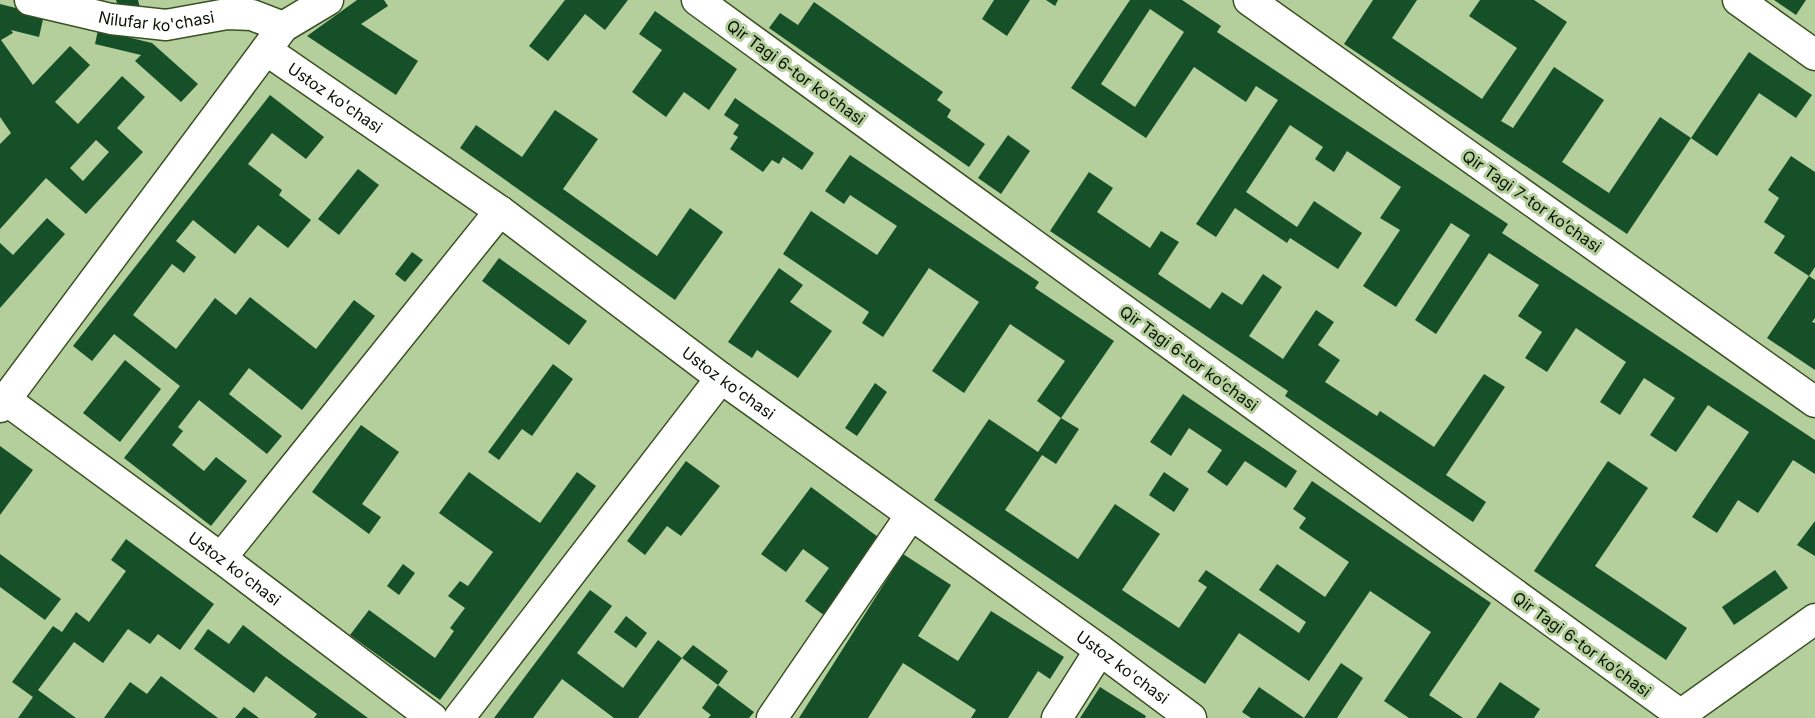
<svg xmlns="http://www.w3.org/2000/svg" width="1815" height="718" font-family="Inter,sans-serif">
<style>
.building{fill:#165029;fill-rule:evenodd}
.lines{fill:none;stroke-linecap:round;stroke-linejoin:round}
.street-casing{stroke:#3a5123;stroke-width:33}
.street{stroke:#fff;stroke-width:30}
.labels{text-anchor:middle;stroke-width:6;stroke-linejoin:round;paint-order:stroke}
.street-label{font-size:16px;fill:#091202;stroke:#b4cf9c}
</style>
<rect width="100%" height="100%" fill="#b4cf9c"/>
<path class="building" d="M116,0h22l2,8 -20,5z
M357,0h27l4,6 -27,18 57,37 -22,34 -89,-59z
M565,0h63l-23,30 -20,-16 -37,47 -19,-15z
M994,0h36l-23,36 -25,-17z
M1046,0h12l-3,6z
M1130,0h52l39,26 -4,6 291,192 -6,9 313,207v34l-22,-14 -35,53 -20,-13 -21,33 -25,-16 57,-85 -41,-27 -32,47 -26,-17 25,-37 -31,-20 -24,37 -20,-13 26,-40 -50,-34 -29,44 -22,-14 17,-26 -24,-16 21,-31 -50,-32 -53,81 -21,-14 55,-85 -19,-12 -55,84 -33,-21 37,-56 -20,-12 21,-31 -54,-36 -13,21 -19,-13 8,-12 -33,-22 -44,67 51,35 17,-26 48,32 -24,36 -48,-31 -3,5 -52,-35 -19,29 -20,-13 82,-124 -22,-14 -10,16 -52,-35 -48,71 -75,-50zM1150,9l34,23 -49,75 -34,-23z
M1373,0h44l-25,38 90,61 35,-51 -48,-32 11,-16h54l33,22 -66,99 12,7 41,-61 50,33 -42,62 47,31 51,-76 31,21 -64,96 -283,-190z
M1774,0h32l-10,15z
M814,2l129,90 -6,8 14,10 -4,7 38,27 -16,23 -200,-139 11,-15 18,12z
M0,4l44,11 -5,22 -28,-7 2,3 -12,7 32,45 37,-39 20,19 -35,37 23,22 44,-48 23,21 -28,31 26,24 -57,62 -40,-36 -46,51v-85l11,-11 -11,-16zM96,140l13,12 -26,29 -13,-13z
M655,11l82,58 -28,41 -25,-18 -18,25 -34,-25 30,-42 -23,-16z
M98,30l54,13 46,41 -17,18 -46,-41 6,-6 -46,-11z
M1749,52l63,43 -16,23 -37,-25 -42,63 -26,-18z
M270,95l54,42 -18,22 -34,-26 -24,31 34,26 -3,5 32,25 -23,28 -30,-23 -23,29 -42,-34 -17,21 20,16 -12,16 -12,-9 -39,51 43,34 39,-51 21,17 14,-18 66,52 38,-49 21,16 -73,94 -53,-42 -20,26 53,42 -15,18 -68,-54 -21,27 5,4 -11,14 32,26 12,-14 31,24 -36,45 -87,-68 56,-72 -66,-52 -22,27 -19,-15z
M735,98l79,55 -12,17 -19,-13 -4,7 -7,-4 -9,12 -33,-23 8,-12 -5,-3 6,-9 -15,-10z
M555,110l43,29 -35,50 94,67 33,-48 33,24 -48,68 -215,-152 16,-23 46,32z
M1008,135l22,16 -29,43 -23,-16z
M850,155l189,127 -4,6 79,53 -53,77 -24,-17 28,-40 -55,-37 -46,69 -32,-22 47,-69 -50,-34 -46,69 -21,-14 7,-11 -86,-58 28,-43 66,44 20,-29 -47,-31 -6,9 -19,-13z
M1791,156l24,16v95l-6,9 6,4v38l-3,4 3,1v47l-48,-32 42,-62 -35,-23 11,-17 -21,-14 15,-24 -11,-8z
M358,169l21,16 -40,50 -21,-16z
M1089,172l24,16 -16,24 53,36 11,-17 18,11 -21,32 52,35 12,-17 20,13 21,-31 19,13 -33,49 34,23 33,-49 18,12 -16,23 22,15 -15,22 52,34 3,-5 54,36 50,-73 21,13 -59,88 40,27 -13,20 -188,-126 3,-5 -238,-160z
M47,218l18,16 -65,74v-65l13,12z
M412,252l11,8 -18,22 -10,-8z
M499,258l88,63 -18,24 -87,-64z
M779,268l24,17 -13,17 42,29 -34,47 -41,-28 -5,8 -24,-16z
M125,360l36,29 -41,53 -37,-29z
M553,364l20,15 -41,57 -10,-7 -23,31 -11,-8z
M875,383l12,9 -30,44 -12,-8z
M1183,394l114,77 -11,17 -41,-27 -18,25 -20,-14 15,-22 -33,-22 -18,28 -21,-14z
M1061,418l18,11 -23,35 -14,-9 -37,55 73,49 37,-55 45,30 -38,56 57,38 28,-41 -9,-6 8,-11 93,63 7,-11 -47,-32 18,-26 48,33 24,-35 -50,-34 7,-10 -13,-9 19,-28 179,122 -62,92 34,23h-54l-25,-17 47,-69 -61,-41 -61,90 -70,-48 -34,51 -271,-184 55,-81 49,33z
M361,425l38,27 -37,52 19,13 -12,17 -57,-42z
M0,446l33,24 -33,45z
M686,461l34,25 -39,50 -14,-10 -22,29 -18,-14z
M1608,461l40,27 -53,78 92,62 -21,32 -132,-89z
M469,472l71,51 37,-51 19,14 -156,214 -90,-65 19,-25 66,48 19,-27 -4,-3 15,-20 -17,-12 12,-15 8,5 25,-34 -54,-39z
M1164,472l25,17 -15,23 -25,-17z
M811,487l71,53 -57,76 -20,-15 24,-33 -26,-19 -17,23 -25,-18z
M1815,521v35l-18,-11z
M126,539l88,65 -34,46 -22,-16 -8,10 -22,-15 -25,34 -29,-21 -36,48 38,28h-58l15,-21 -21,-15 41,-56 9,6 14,-20 13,10 37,-51 -15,-11z
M0,554l61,45 -16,21 -45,-33z
M903,554l48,31 -33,51 40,25 33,-50 73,46 -14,22 -12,-8 -30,47h-37l5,-8 -73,-47 -35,55h-69z
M403,564l12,9 -16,22 -12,-9z
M1775,570l13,18 -54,37 -12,-18z
M590,590l22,16 -35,47 46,35 35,-48 24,18 11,-13 35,26 -10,14 -36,-27 -44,60h-24l-52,-39 -29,39h-39z
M626,616l21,17 -11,15 -22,-16z
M243,625l39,30 86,63h-54l3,-4 -51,-38 -12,17 -60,-44 14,-20 21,15z
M1341,663l22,15 -26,40h-86l-9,-6 17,-25 45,31z
M161,676l57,42h-114l26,-36 17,12z
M1500,682l40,27 -6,9h-58z
M718,685l36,27 -5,6h-41l3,-3 -9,-7z
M1100,687l46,29 -1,2h-65z
M244,707l15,11h-24z"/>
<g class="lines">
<g class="street-casing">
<g id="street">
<path id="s1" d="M30,0l81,19 55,6 61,-11 25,1 31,12"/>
<path d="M697,0l984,715"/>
<path d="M1249,0l566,402"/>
<path d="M1738,0l77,55"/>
<path id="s2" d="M266,50l234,161 221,167 379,272 91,68"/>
<path id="s3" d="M6,400l215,158 211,160"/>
<path d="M0,407l283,-380 45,-27"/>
<path d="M221,558l279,-347"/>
<path d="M459,718l262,-340"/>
<path d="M772,718l139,-203"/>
<path d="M1057,718l43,-68"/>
<path d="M1676,718l139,-99"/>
</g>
</g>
<use href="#street" class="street"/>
</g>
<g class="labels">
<g class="street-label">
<text dy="6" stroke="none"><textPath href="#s1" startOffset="129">Nilufar ko'chasi</textPath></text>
<text transform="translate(796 72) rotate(36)" y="6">Qir Tagi 6-tor koʼchasi</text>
<text dy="6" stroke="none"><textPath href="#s2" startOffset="84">Ustoz ko'chasi</textPath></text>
<text transform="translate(1532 201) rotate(35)" y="6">Qir Tagi 7-tor koʼchasi</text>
<text transform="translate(1189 358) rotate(36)" y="6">Qir Tagi 6-tor koʼchasi</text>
<text dy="6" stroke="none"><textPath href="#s2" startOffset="570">Ustoz ko'chasi</textPath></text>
<text dy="6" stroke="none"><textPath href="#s3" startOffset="284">Ustoz ko'chasi</textPath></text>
<text transform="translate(1582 644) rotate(36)" y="6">Qir Tagi 6-tor koʼchasi</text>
<text dy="6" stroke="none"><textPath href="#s2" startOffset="1056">Ustoz ko'chasi</textPath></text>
</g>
</g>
</svg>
